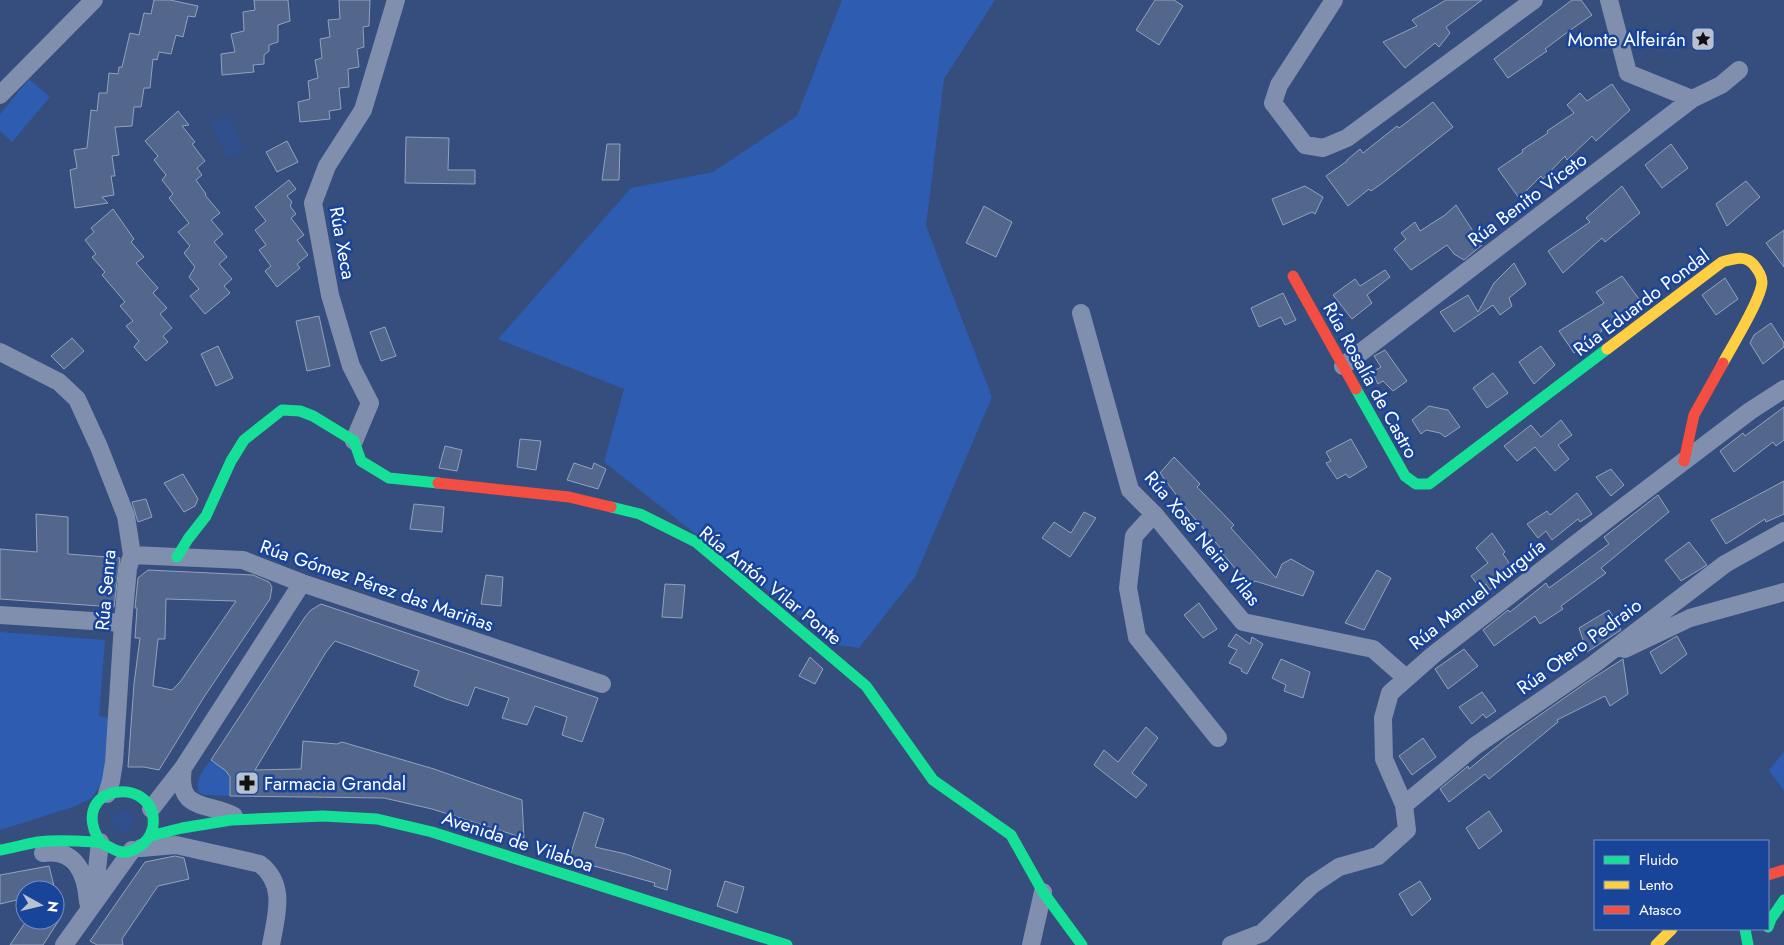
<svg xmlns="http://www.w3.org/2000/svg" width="1784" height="945" font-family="Jost,sans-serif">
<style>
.green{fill:#2d5cb0}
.water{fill:#304f8d}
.building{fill:#53668b;stroke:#94a2bc;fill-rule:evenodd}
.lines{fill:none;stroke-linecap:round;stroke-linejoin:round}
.street{stroke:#808fae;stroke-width:18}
.fast{stroke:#16e098;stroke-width:11}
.slow{stroke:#ffcf43;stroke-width:11}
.jam{stroke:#f24e42;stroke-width:11}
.labels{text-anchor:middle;stroke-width:5;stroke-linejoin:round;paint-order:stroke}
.poi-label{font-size:19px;fill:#fff;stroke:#18449a;text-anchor:end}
.street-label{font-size:19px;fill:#fff;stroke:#18449a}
</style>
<rect width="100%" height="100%" fill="#354e7d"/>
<path class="green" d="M842,0h153l-51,79 -18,147 66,171 -77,180 -56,71 -22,-3 -233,-183 20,-73 -126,-50 133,-151 82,-16 84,-56z
M29,79l21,18 -38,45 -12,-11v-17z
M0,632l105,8 -6,76 10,2 -6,63 -11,17 -19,9 -73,23z
M1784,752v39l-15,-21z
M211,760c19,13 19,13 19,36l-26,-1 -5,-2c-4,-14 4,-23 12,-33z"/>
<path class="water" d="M228,114l17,36 -18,8 -17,-35z
M112 821a11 11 0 1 1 22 0a11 11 0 1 1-22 0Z"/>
<path class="building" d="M154,0h16l28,6 -3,11 -7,-1 -5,21 -7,-2 -5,19 -12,-2 -2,8 -4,-1 -3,29h-6l-3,19h-7l-2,19 -17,1 4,28 -7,1 3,20h-4l3,19 -12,2 6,6 -33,5 -5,-38 7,-2 -3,-18 13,-2 4,-38 6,1 2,-18h8l2,-20 9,1 1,-7h3l8,-34 9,2 5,-22 7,1z
M254,0h34l2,21 -12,4v17l-9,3v6l-5,4v9l-11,1 1,7 -32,3 -1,-21 14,-2 -4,-18 13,-3 -1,-19 12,-2z
M339,0h31l-1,26 -6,1 1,20 -7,2 2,18 -11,2 1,18 -10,1 2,21 -12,2 1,8 -30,3 -2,-20 12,-3 -2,-18 10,-3 -3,-18 7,-2 -2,-19 10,-2 -2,-17 12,-1z
M1155,0h19l9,6 -24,39 -23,-15z
M1446,0h36l-36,27 4,6 -11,14 -4,-4 -30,25 -22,-26 34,-16 -5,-6z
M1572,0h9l11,15 -23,16 -24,18 2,2 -39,27 -14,-19z
M1612,84l18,26 -34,31 -4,-5 -25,24 -2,-4 -22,23 -2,-3 -22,22 -21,-29 25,-17 -1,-2 26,-17 -1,-2 27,-18 -7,-8 13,-12 7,8z
M1433,102l20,25 -72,57 -10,7 -2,-2 -21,17 -22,-30 21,-15v-1l13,-11 3,4 34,-27 2,2z
M178,111l11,14 -7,1 13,16 -3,2 13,17 -8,7 5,7 -6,5 10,14 -1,1 15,18 -9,7 12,14 -9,8 13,15 -8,7 13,15 -8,7 6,7 -25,21 -15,-18 9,-7 -10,-12 6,-10 -11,-14 6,-7 -12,-14 11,-9 -20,-25 4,-4 -11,-14 4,-5 -12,-15 4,-4 -13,-15z
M406,137l43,1 -1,32h27v14l-70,-1z
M287,141l11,21 -21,10 -11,-20z
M607,144h13l-1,36h-17z
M1671,144l17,24 -26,20 -17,-23z
M289,180l7,9 -9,7 5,6 -2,4 6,8 -5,4 13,17 -7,5 11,15 -11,9 3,4 -23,19 -12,-16 6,-5 -12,-16 7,-5 -11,-15 11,-9 -11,-14z
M1746,181l14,16 -33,29 -11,-22z
M1305,186l18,11 -8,17 -3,-2 -29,13 -11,-26z
M1622,186l18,27 -35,29 -3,-4 -39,35 -15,-22 42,-29 -4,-4z
M1456,205l26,40 -18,15 -10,-6 -7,-9 -36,25 -17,-21 12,-10 -5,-6 14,-11 5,9 25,-16z
M984,206l28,16 -16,35 -30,-14z
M113,209l21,30 -3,3 13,15 -8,6 22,25 -5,5 14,15 -7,6 12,14 -9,8 5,6 -22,19 -12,-14 5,-6 -13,-15 7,-5 -13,-15 5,-4 -23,-27 3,-3 -13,-15 4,-3 -11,-14 9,-8 -3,-4z
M1784,230v37l-18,-24z
M1514,263l12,21 -17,14 3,8 -12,9 -7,-10 -39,27 -14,-20 28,-17 10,17 16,-29z
M1385,270l5,7 -23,18 5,8 -20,16 -19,-24 22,-16 5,7z
M1622,276l17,23 -38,30 1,2 -28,22 -15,-22 45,-28 -8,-11z
M1725,278l13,21 -22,16 -14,-20z
M1283,293l13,27 -11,5 -4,-8 -22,10 -8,-19z
M319,316l11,50 -23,5 -11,-50z
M1771,323l13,20v4l-21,17 -13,-21 4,-8z
M385,327l11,29 -15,5 -11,-29z
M72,338l12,13 -20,18 -13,-13z
M218,346l15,32 -17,8 -15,-32z
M1541,346l14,19 -21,19 -15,-22z
M1385,350l22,31 -14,10 -10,-10 -5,3 -6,-12 9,-5 -7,-11z
M1493,373l15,20 -21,15 -14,-20z
M1429,406l19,4 12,17 -15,10 -5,-4 -14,-3 -5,4 -9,-14z
M1784,407v33l-8,6 -3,-4 -39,30 -14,-21 23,-18 2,3z
M1561,420l11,15 -14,10 11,14 -14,12 -20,-24 -18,14 -13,-15 27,-21 10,12z
M520,439l21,2 -5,29 -19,-3z
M1351,439l16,28 -18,11 -3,-4 -9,5 -11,-16 5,-2 -5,-9z
M445,446l17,4 -5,21 -18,-3z
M1174,457l26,27 -3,3 37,38 -3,3 45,50 6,-14 9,-5 23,13 -11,24 -48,-15 -5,5 -28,-33 1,-2 -35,-40 -28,-38z
M574,463l18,6 2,-6 12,6 -8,20 -31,-9z
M1611,469l13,16 -13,11 -15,-19z
M183,474l15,25 -3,7 -11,6 -20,-29z
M1784,481v33l-18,8 -1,-3 -39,25 -15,-24z
M1577,493l15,21 -12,8 -2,-3 -26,21 -6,-9 -8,7 -11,-14 20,-13 3,4z
M1658,495l11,17 -68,56 5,5 -45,33 2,3 -23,15 -5,-8 -41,30 -11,-16 25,-20 2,2 36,-29 3,5 60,-44 -5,-7z
M146,499l6,18 -14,5 -6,-20z
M414,504l30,3 -2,25 -32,-3z
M1084,512l12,6 -26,39 -28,-19 12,-16 17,11z
M36,514l32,3v37l52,4 -6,49 -114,-8v-50l37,3z
M1492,533l13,19 -2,2 11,16 -24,20 -4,-6 -6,4 -9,-12 17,-13 -12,-15z
M1689,542l18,23 -26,16 -16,-21z
M148,570l105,5 16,7 3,5 -2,12 -66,98 -45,73 -15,-3h-16l6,-83 6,-46h-5l2,-30h-2l3,-30zM166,599l70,2 -56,81 -8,8 -19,-4 5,-47h7z
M1377,570l14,8 -27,52 -19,-7z
M486,575l17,2 -2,29 -20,-2z
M665,584l20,1 -3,33 -20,-1z
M1199,603l18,26 -14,9 -19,-23z
M321,604l277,94 -16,44 -20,-7 5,-18 -32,-11 -8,19 -25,-7 7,-20 -34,-11 -7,19 -22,-7 -32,-13 5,-15 -84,-30 -9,11 -71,118 46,-1 2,-28 34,3 5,-2 92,27 88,31 2,38 -92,-29 -48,-11 -154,-2v-19l-4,-6 -15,-11 94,-143 6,-7z
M1609,610l12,20 -34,22 -8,-24z
M1236,634l14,10 2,-7 11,7 -16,30 -6,-3 1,-2 -13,-6 8,-13 -9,-4z
M1677,636l10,18 -26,20 -11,-22z
M1464,649l14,17 -30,23 -13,-20z
M810,657l13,12 -8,15 -16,-8z
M1281,659l29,13 -7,26 -19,-7 2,-6 -14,-7z
M1623,659l5,35 -18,12 -5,-10 -48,24 1,2 -69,57 -4,-5 -36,28 -9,-13 28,-23 1,3 38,-31 83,-58z
M1482,692l14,19 -10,7 -3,-4 -11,10 -13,-17z
M1146,727l12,11 -26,35 15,12 -11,13 -42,-33 10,-15 14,12z
M1423,738l13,19 -24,18 -13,-19z
M1489,811l13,20 -23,18 -13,-21z
M584,812l20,7 -9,28 31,7 45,16 -4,20 -13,-4 1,-3 -86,-24z
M175,856l9,2 5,21 -31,7 -36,53 1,6h-26l-7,-4 55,-79z
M49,866l6,24h-30v8l-25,6v-29z
M725,881l19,6 -7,26 -20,-7z
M1420,881l11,18 -19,17 -13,-22z
M27,920h32l-16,25h-33z"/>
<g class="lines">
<path class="street" d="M1334,0l-55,85 -6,18 32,42 18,3 24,-10 187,-138
M1609,0l19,73 64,26
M0,95l94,-95
M1081,313l49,177 24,24 89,108 130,27 33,29
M0,352l59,30 18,17 22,48 27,69 6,39 -4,13 -5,55 -9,139 -3,19 -4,13
M1343,366l349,-267 29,-14 18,-15
M354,441l16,-38 -19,-37 -21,-71 -17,-92 14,-37 36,-56 33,-110
M1154,514l-20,22 -6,52 9,49 81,101
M132,555l111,5 59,23 300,101
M0,615l123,8
M1625,649l65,-31 94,-26
M183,768c-7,44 25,34 51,48
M1404,805l71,-59 118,-81 132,-101 59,-33
M151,809l32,-41 119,-185
M141,848l35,-3 84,19c27,21 16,52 11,81
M43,853c33,-5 43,21 45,49
M89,898l8,-28 3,-28
M64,945l68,-95
M1031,945l12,-53
M1231,945l31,-12 50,-48 27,-18 39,-11 29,-26 -3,-25 -20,-46 -1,-41 7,-25 43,-38 180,-140 137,-104 34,-22"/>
<path class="fast" d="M1356,389l49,87 11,8h13l178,-135
M611,507l29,7 56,28 170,144 67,94 78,55 32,57 39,53
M177,557l11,-18 18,-23 25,-55 13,-21 38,-30 18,1 13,5 41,25 7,20 28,17 49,5
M150,836l32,-8 49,-8 92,-4 54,3 55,13 355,113
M0,850c13,-2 25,-6 38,-8 15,-2 41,-1 57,0 12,0 19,12 32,10 13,-3 24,-13 26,-26 6,-52 -88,-43 -53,16
M1768,927l3,-8 13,-19
M1745,929l3,16"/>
<path class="slow" d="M1607,349l115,-87c11,-3 23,-8 32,3 4,5 8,11 8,17 0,16 -30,64 -39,81
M1656,945l16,-16"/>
<path class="jam" d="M1293,276l63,113
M1684,461l10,-46 29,-52
M438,483l131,14 42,10
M1768,875l16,-5"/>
</g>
<defs>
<g id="sight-square" transform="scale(1.25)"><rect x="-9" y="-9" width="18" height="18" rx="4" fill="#b8c1d2" stroke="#18449a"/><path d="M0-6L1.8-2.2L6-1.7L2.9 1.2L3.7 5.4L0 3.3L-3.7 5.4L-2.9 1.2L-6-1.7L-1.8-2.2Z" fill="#111"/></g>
<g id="pharmacy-square" transform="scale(1.25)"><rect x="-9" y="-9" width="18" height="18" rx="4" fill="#b8c1d2" stroke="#18449a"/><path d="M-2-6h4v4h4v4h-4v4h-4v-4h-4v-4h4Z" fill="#111"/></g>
</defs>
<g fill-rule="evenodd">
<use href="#sight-square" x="1703" y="39"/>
<use href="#pharmacy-square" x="247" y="783"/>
</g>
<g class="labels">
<g class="poi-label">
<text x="1686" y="46">Monte Alfeirán</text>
<text x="264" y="790" text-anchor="start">Farmacia Grandal</text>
</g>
<g class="street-label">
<text transform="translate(1527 199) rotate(-37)" y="7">Rúa Benito Viceto</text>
<text transform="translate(343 243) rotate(80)" y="7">Rúa Xeca</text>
<text transform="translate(1641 302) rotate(-37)" y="7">Rúa Eduardo Pondal</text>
<text transform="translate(1371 380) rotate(61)" y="7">Rúa Rosalía de Castro</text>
<text transform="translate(1203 538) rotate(50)" y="7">Rúa Xosé Neira Vilas</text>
<text transform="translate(377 585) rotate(19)" y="7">Rúa Gómez Pérez das Mariñas</text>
<text transform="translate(771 585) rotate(39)" y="7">Rúa Antón Vilar Ponte</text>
<text transform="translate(105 590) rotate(-85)" y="7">Rúa Senra</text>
<text transform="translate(1477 594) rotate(-38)" y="7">Rúa Manuel Murguía</text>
<text transform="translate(1579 646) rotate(-36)" y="7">Rúa Otero Pedraio</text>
<text transform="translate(518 841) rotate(18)" y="7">Avenida de Vilaboa</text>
</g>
</g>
<rect x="1594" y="840" width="175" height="90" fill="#18449a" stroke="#748fc2"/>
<rect x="1604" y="856" width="25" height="8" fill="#16e098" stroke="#748fc2"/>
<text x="1639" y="865" font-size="15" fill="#ffffff">Fluido</text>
<rect x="1604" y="881" width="25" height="8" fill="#ffcf43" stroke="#748fc2"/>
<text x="1639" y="890" font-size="15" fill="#ffffff">Lento</text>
<rect x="1604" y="906" width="25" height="8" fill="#f24e42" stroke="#748fc2"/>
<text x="1639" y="915" font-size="15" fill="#ffffff">Atasco</text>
<g transform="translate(40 905) rotate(98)"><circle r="24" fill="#18449a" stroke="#748fc2"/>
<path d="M0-4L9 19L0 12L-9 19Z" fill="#b8c1d2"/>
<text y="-8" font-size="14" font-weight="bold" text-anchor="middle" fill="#ffffff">N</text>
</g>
</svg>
